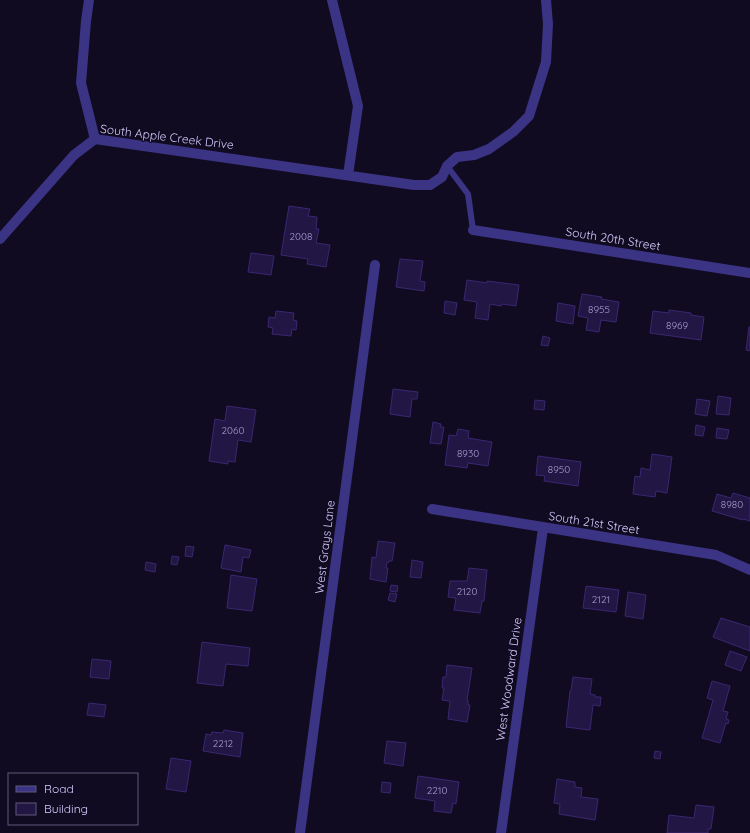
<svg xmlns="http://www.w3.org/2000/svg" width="750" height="833" font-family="Quicksand,sans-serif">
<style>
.building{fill:#221644;stroke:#3a2771}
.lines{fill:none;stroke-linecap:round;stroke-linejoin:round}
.service{stroke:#3b3384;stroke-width:6}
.minor{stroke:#3b3384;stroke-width:10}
.labels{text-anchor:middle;stroke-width:3;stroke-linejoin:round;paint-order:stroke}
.number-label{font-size:10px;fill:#a89ed0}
.street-label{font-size:12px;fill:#d5ccff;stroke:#110b21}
</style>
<rect width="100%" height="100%" fill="#110b21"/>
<path class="building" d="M289,206l21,3 -2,7 9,1 -1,12h3l-3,14 14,2 -4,22 -19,-3 1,-5 -27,-4z
M251,253l23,3 -3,19 -23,-3z
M400,259l23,2 -3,20 5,1 -1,9 -28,-4z
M467,280l20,3v-2l32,4 -3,21 -14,-2 -1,2 -11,-2 -2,16 -13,-2 2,-16 -13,-2z
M582,294l20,3 -1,2 18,3 -3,20 -15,-2 -2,12 -13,-2 2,-12 -10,-2z
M445,301l12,2 -2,12 -11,-2z
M558,303l17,3 -2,18 -17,-3z
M669,310l22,3v2l13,2 -3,23 -51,-7 3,-22 16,2z
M276,311l18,2 -1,7 4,1 -1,9 -4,-1 -1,7 -19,-2 1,-6 -5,-1 1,-10 6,1z
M749,327h1v24l-4,-1z
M543,336l7,2 -2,8 -7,-1z
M393,389l25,3 -1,7h-5l-2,18 -20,-3z
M718,396l13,2 -2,17 -13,-1z
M697,399l13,2 -3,15 -12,-2z
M535,400l10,1 -1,9 -10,-1z
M227,406l29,4 -5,32 -13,-2 -3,22 -7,-1v3l-19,-3 6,-42 10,2z
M433,422l8,2 -1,3h4l-3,17 -11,-1z
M696,425l9,2 -2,9 -8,-1z
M717,428l12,2 -2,9 -11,-1z
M458,429l11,2 -1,7 24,4 -4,24 -20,-3 -1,5 -22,-3 4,-30 7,1z
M652,454l20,3 -5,36 -11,-2 -1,6 -22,-3 2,-18 5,1 1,-9 9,2z
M538,456l43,6 -3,24 -34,-5 1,-5 -9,-1z
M733,493l17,5v23l-7,-2v1l-31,-9 5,-17 14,4z
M378,541l17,2 -3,18h-3l-1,2 -1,-1 -1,6h2l-2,14 -16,-3 2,-22 4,1z
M225,545l26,5 -2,8 -6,-1 -2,15 -20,-4z
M186,546l8,1 -2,10 -7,-1z
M172,556l7,1 -2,8 -6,-1z
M412,560l11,2 -2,16 -11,-1z
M146,562l10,2 -1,8 -10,-2z
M469,568l18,2 -3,31h-2l-2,12 -26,-3 2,-12 -8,-1 2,-16h17z
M231,575l26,4 -5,32 -25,-3z
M391,585l7,1 -1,6 -7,-1z
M586,586l33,4 -3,22 -33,-4z
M628,592l18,3 -3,24 -18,-3z
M390,593l7,1 -2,8 -7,-2z
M721,618l29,9v24l-37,-14z
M202,642l48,6 -2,18 -22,-2 -3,22 -26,-3z
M730,651l17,6 -6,14 -16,-6z
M92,659l19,2 -2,18 -19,-2z
M447,665l25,3 -5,32h1v5h2l-3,17 -19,-3 2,-18 -8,-1 2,-12h-2l1,-11h3z
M573,677l19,2 -2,15 5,1v2h6l-1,9 -7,-1 -3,25 -24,-3 4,-36h1z
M712,681l18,5 -7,25 5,1 -2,7 3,1 -1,4 -2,-1 -6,20 -18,-5 11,-38 -6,-2z
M89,703l17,2 -2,12 -17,-2z
M224,730l19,3 -3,24 -37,-6 3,-17 5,1 1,-3 11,1z
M387,741l19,2 -3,23 -19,-3z
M655,751l6,1 -1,7 -6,-1z
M171,758l20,3 -5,31 -20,-3z
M418,776l41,6 -3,22 -3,-1 -2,10 -17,-2 1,-10 -20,-3z
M557,779l18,3v5l7,1 -1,9 17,2 -3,21 -36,-6 1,-10 -6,-1z
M382,782l9,1 -1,10 -9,-1z
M696,805l18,2 -3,22h-3v4h-41l2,-18 25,3z"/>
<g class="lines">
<path class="service" d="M447,166l21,28 5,36"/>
<path class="minor" d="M89,0l-3,21 -5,62 14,56
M332,0l26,106 -10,69
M473,230l277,43
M0,239l74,-84 21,-16 319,46h16l12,-8 5,-11 10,-9 17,-2 15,-6 24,-17 16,-16 17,-54 2,-38 -2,-24
M432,509l284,46 34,15
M300,833l75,-568
M501,833l42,-305"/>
</g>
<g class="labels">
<g class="number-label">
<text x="301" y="240">2008</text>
<text x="599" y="313">8955</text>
<text x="677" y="329">8969</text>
<text x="233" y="434">2060</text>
<text x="468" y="457">8930</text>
<text x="559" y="473">8950</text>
<text x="732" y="508">8980</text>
<text x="467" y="595">2120</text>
<text x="601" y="603">2121</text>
<text x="223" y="747">2212</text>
<text x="437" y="794">2210</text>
</g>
<g class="street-label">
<text transform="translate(167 137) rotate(7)" y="4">South Apple Creek Drive</text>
<text transform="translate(613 239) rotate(9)" y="4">South 20th Street</text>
<text transform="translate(594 523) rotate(9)" y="4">South 21st Street</text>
<text transform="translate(325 547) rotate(-83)" y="4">West Grays Lane</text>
<text transform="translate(509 679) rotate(-82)" y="4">West Woodward Drive</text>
</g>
</g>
<rect x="8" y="773" width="130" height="52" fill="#110b21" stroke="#5f587a"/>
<rect x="16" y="786" width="20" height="6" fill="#3b3384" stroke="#5f587a"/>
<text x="44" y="793" font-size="12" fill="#d5ccff">Road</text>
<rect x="16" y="803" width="20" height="12" fill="#221644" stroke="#5f587a"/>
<text x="44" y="813" font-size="12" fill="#d5ccff">Building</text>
</svg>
